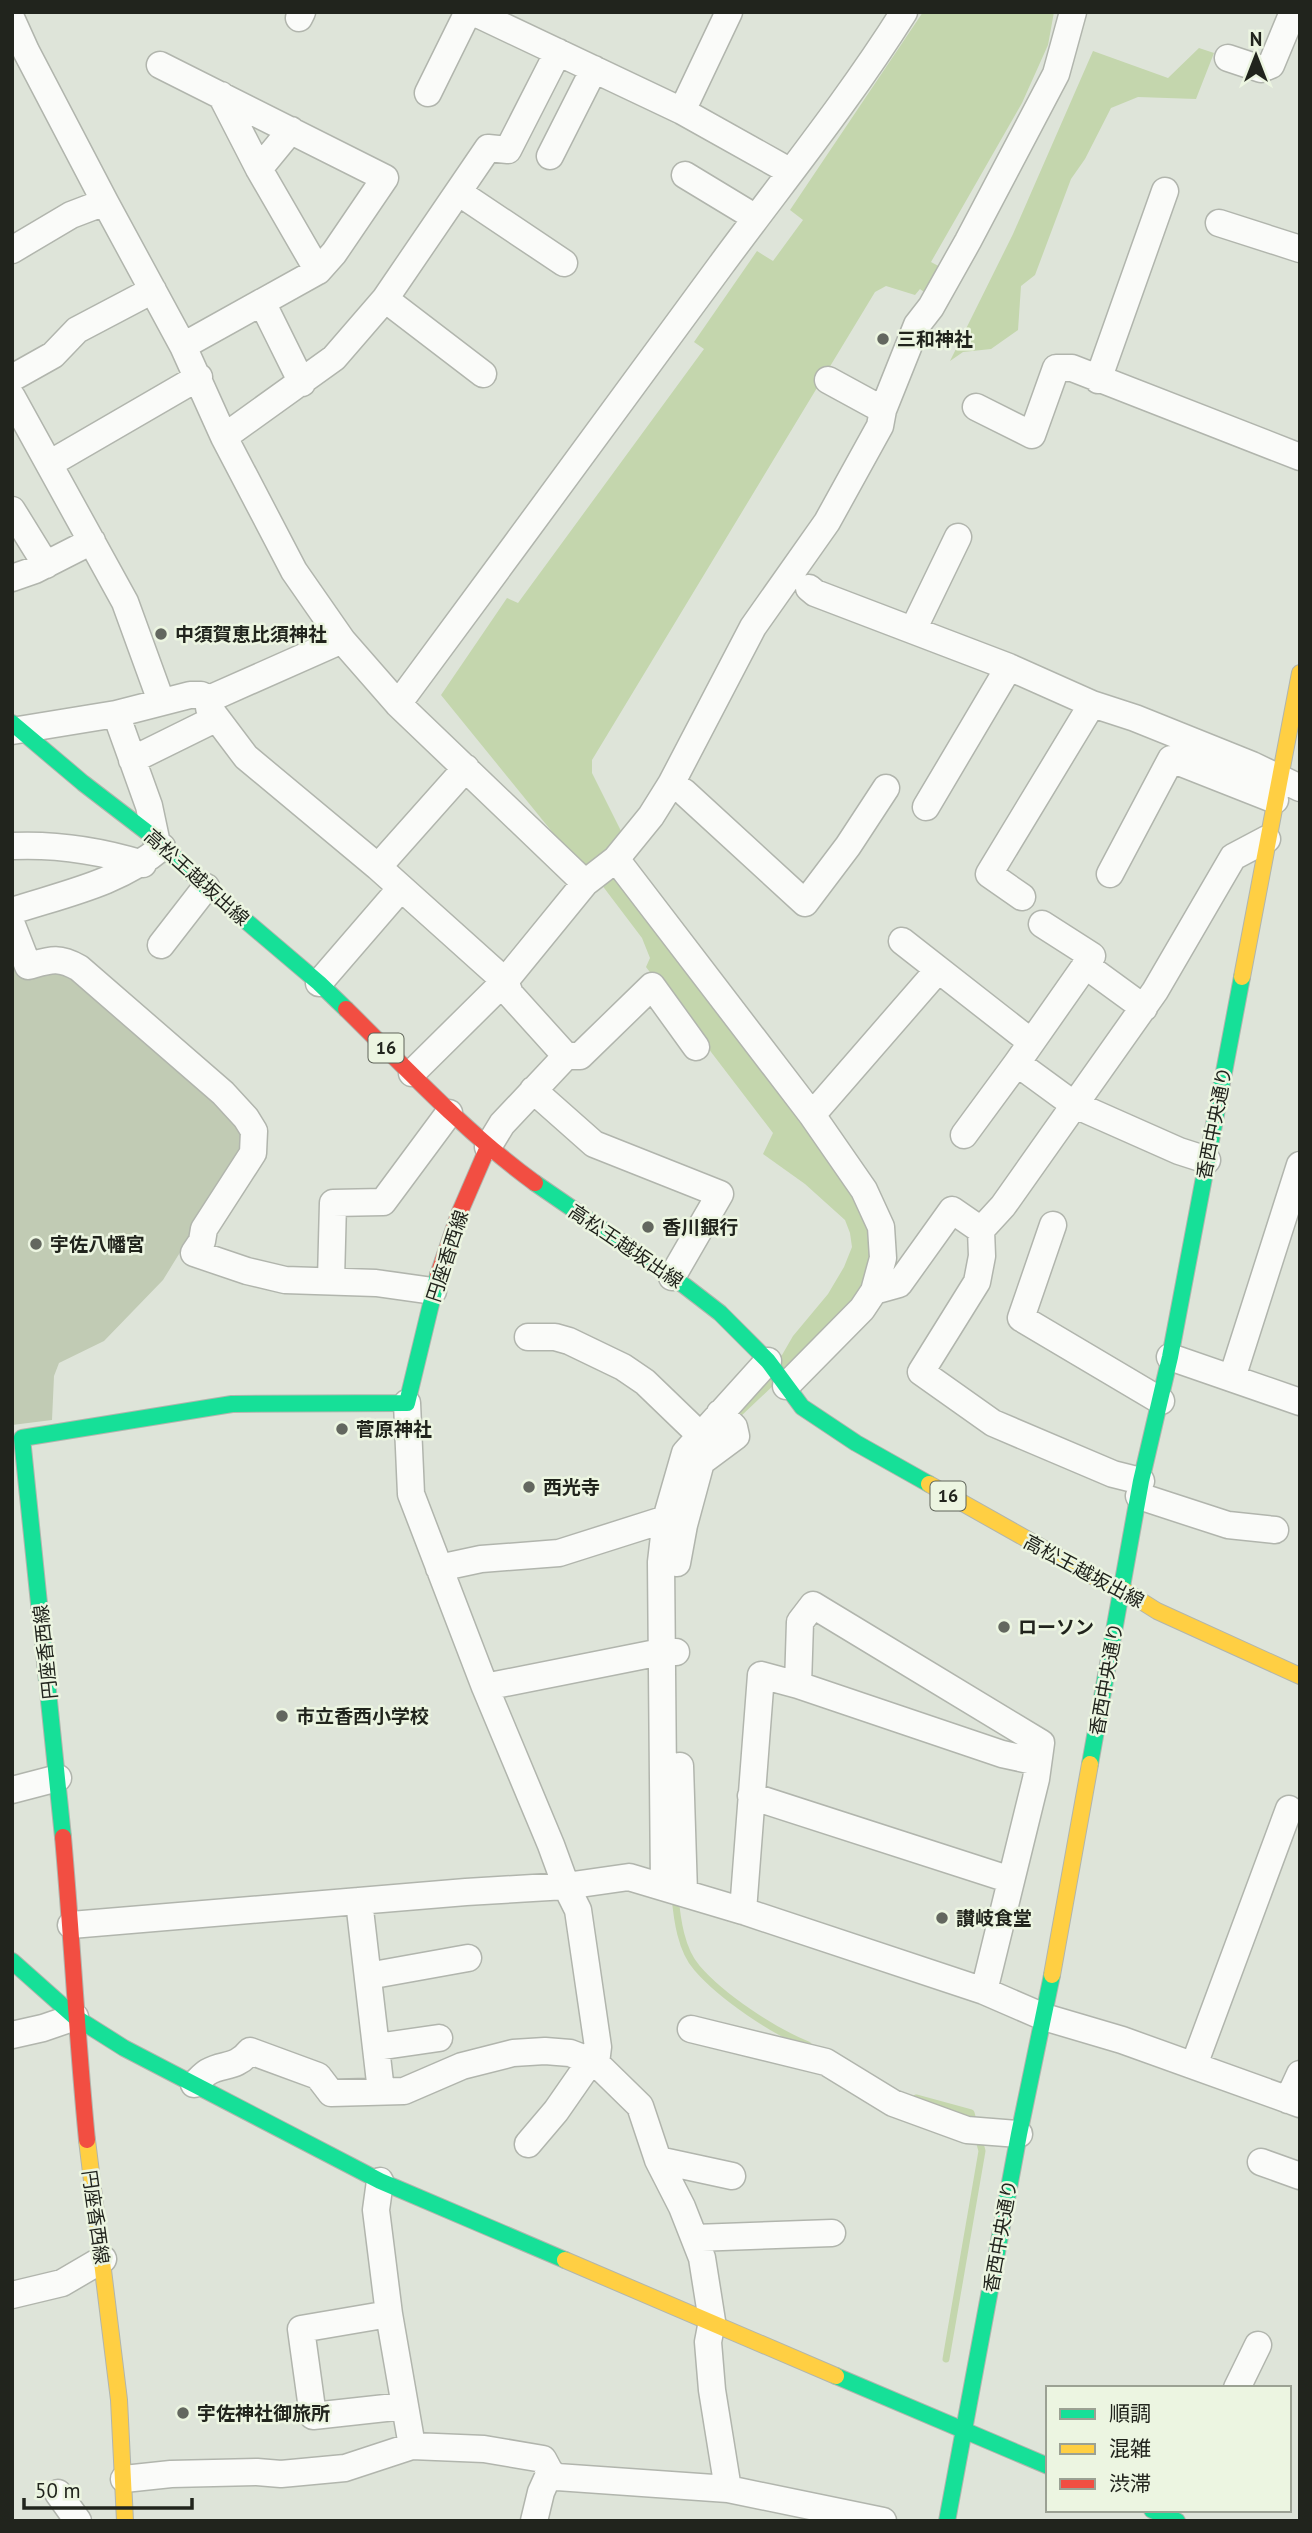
<svg xmlns="http://www.w3.org/2000/svg" width="1312" height="2533" font-family="'PT Sans','Noto Sans JP',sans-serif">
<style>
.green{fill:#c1cbb4}
.water{fill:#c4d6ad}
.lines{fill:none;stroke-linecap:round;stroke-linejoin:round}
.stream{stroke:#c4d6ad;stroke-width:7}
.street-casing{stroke:#b1b5ad;stroke-width:29}
.fast-casing{stroke:#b1b5ad;stroke-width:18}
.slow-casing{stroke:#b1b5ad;stroke-width:18}
.jam-casing{stroke:#b1b5ad;stroke-width:18}
.street{stroke:#fafbf9;stroke-width:26}
.fast{stroke:#16e098;stroke-width:16}
.slow{stroke:#ffcf43;stroke-width:16}
.jam{stroke:#f24e42;stroke-width:16}
.poi-dot{fill:#63675f;stroke:#ecf5e1;stroke-width:2.5}
.labels{text-anchor:middle;stroke-width:5;stroke-linejoin:round;paint-order:stroke}
.shield{fill:#ecf5e1;stroke:#5e6358;stroke-width:2}
.shield-label{font-size:18px;font-weight:bold;fill:#21241d}
.poi-label{font-size:19px;font-weight:bold;fill:#21241d;stroke:#ecf5e1;text-anchor:start}
.street-label{font-size:19px;fill:#21241d;stroke:#ecf5e1}
</style>
<rect width="100%" height="100%" fill="#dee4d9"/>
<path class="green" d="M15,961l45,6 186,162 -6,26 -77,125 -59,61 -45,22 -5,13 -2,44 -40,5v-463z"/>
<path class="water" d="M923,12h131l-6,33 -26,58 -91,159 13,7 -16,26 -8,-6 -5,6 -29,-9 -11,6 -283,468v13l31,62 -18,20 246,331 23,58 -6,42 -71,77 -57,54 -9,-9 51,-53 11,-19 35,-42 16,-27 8,-20 -2,-14 -5,-13 -40,-36 -42,-30 10,-21 -127,-166 4,-9 -8,-20 -53,-70 -6,-6 -8,-2 -134,-165 66,-97 11,5 186,-254 -10,-7 63,-91 16,10 30,-41 -13,-10z
M1199,48l15,5 -18,46 -58,-2 -27,11 -26,51 -14,20 -36,96 -14,11 -3,44 -27,19 -28,3 -13,9 63,-127 80,-183 75,27z"/>
<g class="lines">
<path class="stream" d="M675,1896c2,23 6,54 22,72 25,29 76,63 111,77
M916,2098l55,15 3,11
M946,2359l36,-208 -4,-15"/>
<g class="street-casing">
<path id="street" d="M473,12l209,99 109,61
M299,18l3,-6
M12,20l14,31 79,151 78,144 41,91 70,134 48,69 56,64 187,179 -80,98 5,13 56,62 -64,68 -14,23
M1228,58l33,11 10,-4 22,-53
M160,65l225,113 -51,75 -16,18
M428,93l40,-81
M682,111l47,-99
M550,156l44,-87
M259,169l32,-39
M685,175l71,43
M458,192l106,71
M1219,223l81,26
M12,250l59,-35 34,-13
M385,299l98,75
M262,302l40,81
M183,346l135,-75 -59,-102 -38,-74
M12,378l41,-23 24,-25 76,-40
M828,380l55,30 34,-85 14,-18 37,-66 88,-167 17,-62
M1098,380l67,-189
M12,397l113,205 36,99
M976,407l56,28 24,-67h16l228,89
M224,437l110,-79 51,-59 103,-151 20,2 50,-98
M49,464l150,-87
M12,510l34,55
M12,578l23,-8 57,-29
M809,588l6,5 194,74 83,37 43,14 117,47 48,23
M913,630l45,-93
M342,640l-133,59v9l37,49 132,110 127,114 -93,92
M398,704c108,-146 216,-293 323,-439 62,-84 127,-164 183,-253
M116,714l33,92 7,33
M12,731l104,-17 74,-19h11l8,4
M132,760l83,-41
M671,784l13,8 121,111 43,-57 38,-58
M926,807l83,-140
M12,846c44,-2 89,5 131,18
M616,859l196,256 52,75 17,37 2,31 -9,33 -12,18 -76,77
M378,867l88,-99
M1110,874l61,-115 104,41
M585,883l31,-24 35,-43 20,-32 82,-157 74,-105 53,-96 3,-16
M1022,897l-33,-23 103,-170
M12,911c52,-17 108,-28 150,-64
M12,925l16,41c22,-6 30,-10 51,2l144,125 23,25 8,13 -1,22 -49,76 -2,12 -8,12 53,18 38,9 91,3 57,8
M902,941l129,101
M161,945l45,-58
M1085,965l59,43
M319,983l82,-95
M566,1056h14l72,-70 44,61
M1017,1063l75,-107 -50,-32
M533,1090l61,54 126,50 -48,83
M812,1115l126,-145
M964,1135l53,-72 56,41 106,47 28,9
M1053,1225l-32,93 140,83
M981,1230l22,-24 152,-215 78,-134 34,-18
M331,1280l2,-77 50,-1 66,-89
M874,1291l25,-7 53,-74 29,20 1,26 -5,26 -56,90 72,51 120,51 28,7
M528,1337h27l14,4 54,26 22,15 55,53
M1170,1357l130,45
M1232,1378l68,-213
M407,1403l4,91 74,193 66,158 15,41 12,24 20,137 -2,16 44,43 18,54 24,47 20,51 10,63 -4,21 4,48 16,99
M1139,1496l89,29 47,5
M677,1563l7,-38 17,-63 35,-26 -2,-9 -14,-14
M439,1568l42,-9 78,-6 107,-34
M798,1685l204,69 36,8
M485,1687l176,-35h15
M680,1766l4,127
M12,1790l46,-12
M751,1796l260,84
M664,1887l-3,-325 5,-43 19,-66 83,-92
M359,1901l22,190
M743,1911l18,-236 37,10 2,-63 13,-17 228,138 -5,36 -52,212
M71,1925l395,-33 100,-6 63,-9 114,34 241,80 60,26 78,23 178,64
M368,1976l100,-18
M691,2029l135,33 67,41 74,27 52,4
M12,2035l31,-7 32,-11
M377,2047l62,-9
M1194,2065l95,-256
M194,2084c4,-3 9,-9 14,-12 15,-9 28,-3 42,-21l68,25 13,17 73,-2 58,-25 51,-13 32,-2 25,2 26,10
M1288,2100l12,-26
M528,2144l28,-33 32,-46 8,-2
M658,2160l74,16
M1261,2162l39,14
M380,2181l-4,29 13,104 23,132
M695,2238l137,-5
M12,2295l50,-12 41,-24
M389,2314l-88,15 12,87 91,-10
M1237,2388l21,-43
M124,2479l47,-5 86,-2 24,2 64,-6 67,-22 72,3 59,10 7,13 7,5 171,12 155,32
M58,2493l20,28
M534,2521l7,-29 9,-20"/>
</g>
<g class="fast-casing">
<path id="fast" d="M12,723l71,60 73,56 50,48 113,96 27,26
M535,1183l150,103 35,27 48,48 34,46 54,36 73,41
M1090,1764l51,-283 29,-124 72,-380
M63,1837l-41,-399 210,-34 175,-1 31,-128
M12,1961l63,56 49,31 256,133 185,79
M836,2376l212,90
M1152,2510l25,11
M947,2521l72,-387 33,-159"/>
</g>
<g class="slow-casing">
<path id="slow" d="M1242,977l58,-304
M929,1484l165,93 28,12 35,22 143,65
M1052,1975l38,-211
M87,2140l32,260 6,121
M565,2260l271,116"/>
</g>
<g class="jam-casing">
<path id="jam" d="M346,1009c61,60 119,123 189,174
M438,1275l21,-61 29,-67
M63,1837c9,101 14,202 24,303"/>
</g>
<use href="#street" class="street"/>
<use href="#fast" class="fast"/>
<use href="#slow" class="slow"/>
<use href="#jam" class="jam"/>
</g>
<g class="poi-dot">
<circle cx="883" cy="339" r="7"/>
<circle cx="161" cy="634" r="7"/>
<circle cx="648" cy="1227" r="7"/>
<circle cx="36" cy="1244" r="7"/>
<circle cx="342" cy="1429" r="7"/>
<circle cx="529" cy="1487" r="7"/>
<circle cx="1004" cy="1627" r="7"/>
<circle cx="282" cy="1716" r="7"/>
<circle cx="942" cy="1918" r="7"/>
<circle cx="183" cy="2413" r="7"/>
</g>
<g class="labels">
<g class="shield">
<rect x="368.5" y="1033.5" width="35" height="29" rx="5"/>
<rect x="930.5" y="1481.5" width="35" height="29" rx="5"/>
</g>
<g class="shield-label">
<text x="386" y="1054">16</text>
<text x="948" y="1502">16</text>
</g>
<g class="poi-label">
<text x="897" y="346">三和神社</text>
<text x="175" y="641">中須賀恵比須神社</text>
<text x="662" y="1234">香川銀行</text>
<text x="50" y="1251">宇佐八幡宮</text>
<text x="356" y="1436">菅原神社</text>
<text x="543" y="1494">西光寺</text>
<text x="1018" y="1634">ローソン</text>
<text x="296" y="1723">市立香西小学校</text>
<text x="956" y="1925">讃岐食堂</text>
<text x="197" y="2420">宇佐神社御旅所</text>
</g>
<g class="street-label">
<text transform="translate(197 877) rotate(42)" y="7">高松王越坂出線</text>
<text transform="translate(1214 1123) rotate(-79)" y="7">香西中央通り</text>
<text transform="translate(626 1246) rotate(34)" y="7">高松王越坂出線</text>
<text transform="translate(447 1256) rotate(-72)" y="7">円座香西線</text>
<text transform="translate(1084 1571) rotate(28)" y="7">高松王越坂出線</text>
<text transform="translate(45 1652) rotate(-96)" y="7">円座香西線</text>
<text transform="translate(1106 1679) rotate(-80)" y="7">香西中央通り</text>
<text transform="translate(96 2217) rotate(82)" y="7">円座香西線</text>
<text transform="translate(1000 2236) rotate(-80)" y="7">香西中央通り</text>
</g>
</g>
<rect width="1312" height="2533" fill="none" stroke="#21241d" stroke-width="28"/>
<rect x="1046" y="2386" width="245" height="126" fill="#ecf5e1" stroke="#9ba193" stroke-width="2"/>
<rect x="1060" y="2409" width="35" height="10" fill="#16e098" stroke="#9ba193" stroke-width="2"/>
<text x="1109" y="2421" font-size="21" fill="#21241d">順調</text>
<rect x="1060" y="2444" width="35" height="10" fill="#ffcf43" stroke="#9ba193" stroke-width="2"/>
<text x="1109" y="2456" font-size="21" fill="#21241d">混雑</text>
<rect x="1060" y="2479" width="35" height="10" fill="#f24e42" stroke="#9ba193" stroke-width="2"/>
<text x="1109" y="2491" font-size="21" fill="#21241d">渋滞</text>
<g transform="translate(1256 56)" stroke="#ecf5e1" stroke-width="5" paint-order="stroke">
<path d="M0-5L12 26L0 18L-12 26Z" fill="#21241d"/>
<text y="-10" font-size="19" font-weight="bold" text-anchor="middle" fill="#21241d">N</text>
</g>
<path d="M24 2498v10h168v-10" fill="none" stroke="#21241d" stroke-width="3.5"/>
<text x="35" y="2498" font-size="21" fill="#21241d" stroke="#ecf5e1" stroke-width="5" paint-order="stroke">50 m</text>
</svg>
